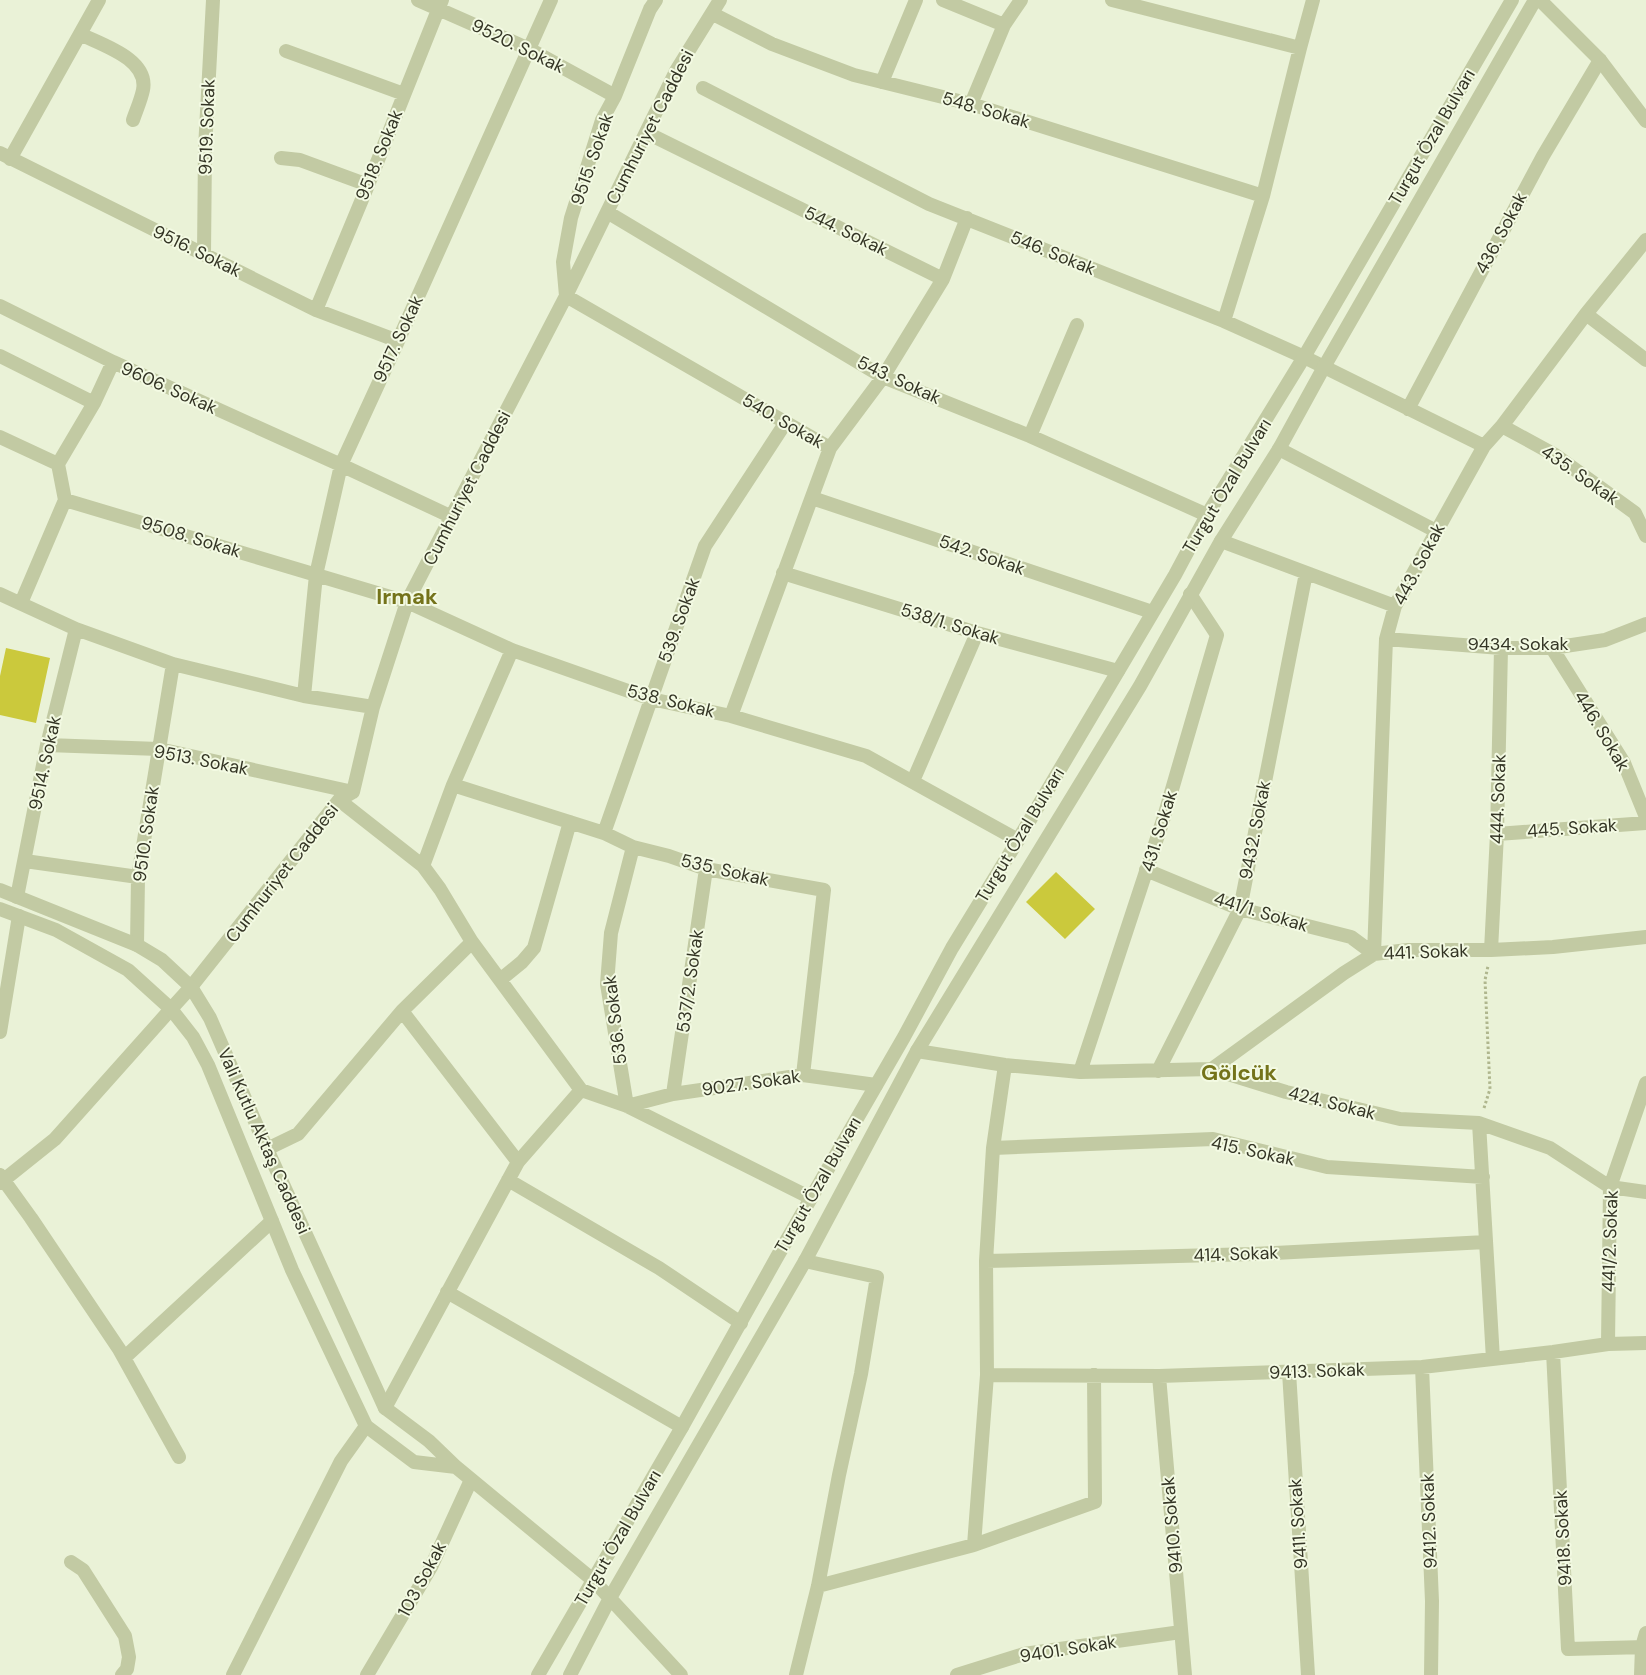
<svg xmlns="http://www.w3.org/2000/svg" width="1646" height="1675" font-family="'DM Sans',sans-serif">
<style>
.building{fill:#cbc93c}
.lines{fill:none;stroke-linecap:round;stroke-linejoin:round}
.path{stroke:#afb68d;stroke-width:3;stroke-dasharray:2.5 2.5;stroke-linecap:butt}
.minor{stroke:#c2caa3;stroke-width:14}
.tertiary{stroke:#c2caa3;stroke-width:14}
.labels{text-anchor:middle;stroke-width:4;stroke-linejoin:round;paint-order:stroke}
.street-label{font-size:18px;fill:#343525;stroke:#f3fae3}
.district-label{font-size:22px;font-weight:bold;fill:#74731a;stroke:#f3fae3}
</style>
<rect width="100%" height="100%" fill="#eaf2d7"/>
<path class="building" d="M6,648l44,10 -14,65 -36,-8v-39z
M1056,872l39,37 -30,30 -39,-37z"/>
<g class="lines">
<path class="path" d="M1484,1108l6,-19 -5,-109 3,-14"/>
<path class="minor" d="M418,0l111,49 86,47
M656,0l-6,9 -35,87 -13,24 -31,98 -8,44 3,34 264,152
M943,0l61,25
M1112,0l188,48
M713,14l59,30 82,31 117,29 292,92
M80,34c22,11 69,25 63,56 -2,10 -7,21 -10,30
M286,51l118,43
M882,82l34,-82
M703,88l226,116 295,117 80,36 180,89
M971,104l33,-79 17,-25
M647,133l296,146 -60,98 -53,71 -99,268
M0,153l316,157 82,31
M281,158l19,2 68,25
M10,159l89,-159
M607,212l276,165 147,59 177,79
M204,254l1,-105 8,-149
M943,279l24,-61
M0,306l113,56 228,103 111,52
M316,310l52,-125 74,-185
M1586,314l60,46
M1224,321l39,-125 37,-148 13,-48
M0,356l94,47
M1408,409l135,-253 57,-96
M1502,426l53,29 80,58 11,23
M1030,436l47,-111
M0,437l58,27
M1279,449l157,82
M812,498l340,114
M65,500l342,102 105,48 139,49 80,17 135,40 152,84
M1221,541l174,65
M783,573l194,60 141,38
M0,594l76,35 97,35 131,32 69,11
M21,603l44,-103 -7,-36 36,-61 19,-41
M1386,639l115,9h51l53,-8 41,-16
M1552,648l72,115 22,54
M304,696l12,-121 25,-110 57,-124 153,-341
M47,745l112,4 194,43
M913,781l64,-148
M453,785l151,48 29,14 36,9 37,13 118,21 -21,185
M339,800l84,66 17,23 32,53 109,148
M604,833l101,-287 81,-124
M1497,834l149,-11
M633,847l-22,86 -4,51 20,122 46,-12 130,-19 73,10
M25,861l113,16
M423,866l30,-81 59,-135
M1146,870l94,39 111,28 23,17
M17,897l30,-152 29,-116
M137,945l1,-68 35,-213
M1491,950l6,-116 4,-186
M1374,954l12,-315 9,-33 89,-160 18,-20 84,-112 60,-74
M500,980l22,-18 12,-14 36,-126
M191,987l148,-187 14,-8 20,-85 34,-105 159,-306 110,-225 44,-71
M402,1011l116,151
M0,1032l19,-116
M917,1051l88,14 75,7 132,-3 74,23 114,27 79,4 71,25 60,39 36,5
M1212,1069l132,-96 30,-19 34,-4h83l62,-3 93,-10
M1158,1071l82,-162 66,-336
M1080,1072l84,-255 53,-182 -27,-41
M673,1094l33,-225
M1479,1123l14,236
M993,1148l220,-9 114,28 156,10
M267,1149l31,-15 104,-123 70,-69
M0,1175l31,43 88,131 60,108
M508,1180l151,88 82,55
M0,1183l55,-44 116,-130
M986,1261l268,-7 232,-12
M447,1292l235,135
M1608,1344l2,-157 36,-104
M1553,1352l15,297 78,-2
M124,1358l148,-137
M1422,1367l10,234 -1,74
M1289,1372l19,303
M987,1375l172,1 263,-9 131,-15 55,-8 38,-1
M1159,1376l26,299
M385,1408l133,-246 63,-72 46,16 184,92
M974,1545l121,-43 -1,-127
M71,1562l12,8 42,66 4,21 -2,12 -5,6
M818,1586l156,-41 13,-170 -1,-114 7,-113 12,-83
M233,1675l108,-214 25,-35
M367,1675l64,-108 40,-87
M796,1675l22,-89 21,-111 22,-101 16,-97 -72,-16
M957,1675l67,-21 157,-22
M1641,1675l1,-28 4,-14"/>
<path class="tertiary" d="M1540,0l60,60 46,61
M0,890l137,55 25,15 29,27 19,31 57,131 118,259 44,33 27,26 137,113 88,95
M0,909l56,21 72,40 43,39 22,28 15,28 84,205 74,156 48,36 42,5
M171,1009l20,-22
M538,1675l144,-248 95,-170 127,-220 48,-89 66,-108 157,-265 32,-60 97,-158 208,-357
M570,1675l40,-77 195,-337 112,-210 223,-365 81,-145 58,-92 45,-82 211,-367"/>
</g>
<g class="labels">
<g class="street-label">
<text transform="translate(518 46) rotate(26)" y="6">9520. Sokak</text>
<text transform="translate(986 110) rotate(16)" y="6">548. Sokak</text>
<text transform="translate(207 127) rotate(-88)" y="6">9519. Sokak</text>
<text transform="translate(650 127) rotate(-63)" y="6">Cumhuriyet Caddesi</text>
<text transform="translate(1432 137) rotate(-60)" y="6">Turgut Özal Bulvarı</text>
<text transform="translate(379 155) rotate(-68)" y="6">9518. Sokak</text>
<text transform="translate(592 159) rotate(-71)" y="6">9515. Sokak</text>
<text transform="translate(846 231) rotate(26)" y="6">544. Sokak</text>
<text transform="translate(1501 233) rotate(-62)" y="6">436. Sokak</text>
<text transform="translate(197 251) rotate(26)" y="6">9516. Sokak</text>
<text transform="translate(1053 253) rotate(22)" y="6">546. Sokak</text>
<text transform="translate(398 339) rotate(-65)" y="6">9517. Sokak</text>
<text transform="translate(899 380) rotate(25)" y="6">543. Sokak</text>
<text transform="translate(169 388) rotate(24)" y="6">9606. Sokak</text>
<text transform="translate(783 421) rotate(30)" y="6">540. Sokak</text>
<text transform="translate(1580 475) rotate(35)" y="6">435. Sokak</text>
<text transform="translate(1227 486) rotate(-59)" y="6">Turgut Özal Bulvarı</text>
<text transform="translate(467 488) rotate(-63)" y="6">Cumhuriyet Caddesi</text>
<text transform="translate(191 537) rotate(17)" y="6">9508. Sokak</text>
<text transform="translate(982 555) rotate(19)" y="6">542. Sokak</text>
<text transform="translate(1419 564) rotate(-62)" y="6">443. Sokak</text>
<text transform="translate(679 620) rotate(-70)" y="6">539. Sokak</text>
<text transform="translate(950 624) rotate(17)" y="6">538/1. Sokak</text>
<text x="1518" y="650">9434. Sokak</text>
<text transform="translate(671 701) rotate(14)" y="6">538. Sokak</text>
<text transform="translate(1602 731) rotate(59)" y="6">446. Sokak</text>
<text transform="translate(201 760) rotate(11)" y="6">9513. Sokak</text>
<text transform="translate(45 763) rotate(-78)" y="6">9514. Sokak</text>
<text transform="translate(1498 799) rotate(-88)" y="6">444. Sokak</text>
<text transform="translate(1572 828) rotate(-4)" y="6">445. Sokak</text>
<text transform="translate(1255 830) rotate(-79)" y="6">9432. Sokak</text>
<text transform="translate(1159 831) rotate(-73)" y="6">431. Sokak</text>
<text transform="translate(146 834) rotate(-82)" y="6">9510. Sokak</text>
<text transform="translate(1020 835) rotate(-59)" y="6">Turgut Özal Bulvarı</text>
<text transform="translate(725 870) rotate(13)" y="6">535. Sokak</text>
<text transform="translate(282 873) rotate(-52)" y="6">Cumhuriyet Caddesi</text>
<text transform="translate(1261 912) rotate(17)" y="6">441/1. Sokak</text>
<text transform="translate(1426 952) rotate(-2)" y="6">441. Sokak</text>
<text transform="translate(690 981) rotate(-82)" y="6">537/2. Sokak</text>
<text transform="translate(615 1020) rotate(-97)" y="6">536. Sokak</text>
<text transform="translate(751 1083) rotate(-8)" y="6">9027. Sokak</text>
<text transform="translate(1332 1103) rotate(14)" y="6">424. Sokak</text>
<text transform="translate(264 1141) rotate(66)" y="6">Vali Kutlu Aktaş Caddesi</text>
<text transform="translate(1253 1151) rotate(12)" y="6">415. Sokak</text>
<text transform="translate(818 1185) rotate(-60)" y="6">Turgut Özal Bulvarı</text>
<text transform="translate(1610 1241) rotate(-88)" y="6">441/2. Sokak</text>
<text transform="translate(1236 1254) rotate(-2)" y="6">414. Sokak</text>
<text transform="translate(1317 1371) rotate(-2)" y="6">9413. Sokak</text>
<text transform="translate(1429 1521) rotate(-92)" y="6">9412. Sokak</text>
<text transform="translate(1298 1524) rotate(-94)" y="6">9411. Sokak</text>
<text transform="translate(1172 1525) rotate(-95)" y="6">9410. Sokak</text>
<text transform="translate(618 1538) rotate(-60)" y="6">Turgut Özal Bulvarı</text>
<text transform="translate(1563 1538) rotate(-93)" y="6">9418. Sokak</text>
<text transform="translate(422 1579) rotate(-62)" y="6">103 Sokak</text>
<text transform="translate(1068 1649) rotate(-9)" y="6">9401. Sokak</text>
</g>
<g class="district-label">
<text x="407" y="604">Irmak</text>
<text x="1239" y="1080">Gölcük</text>
</g>
</g>
</svg>
